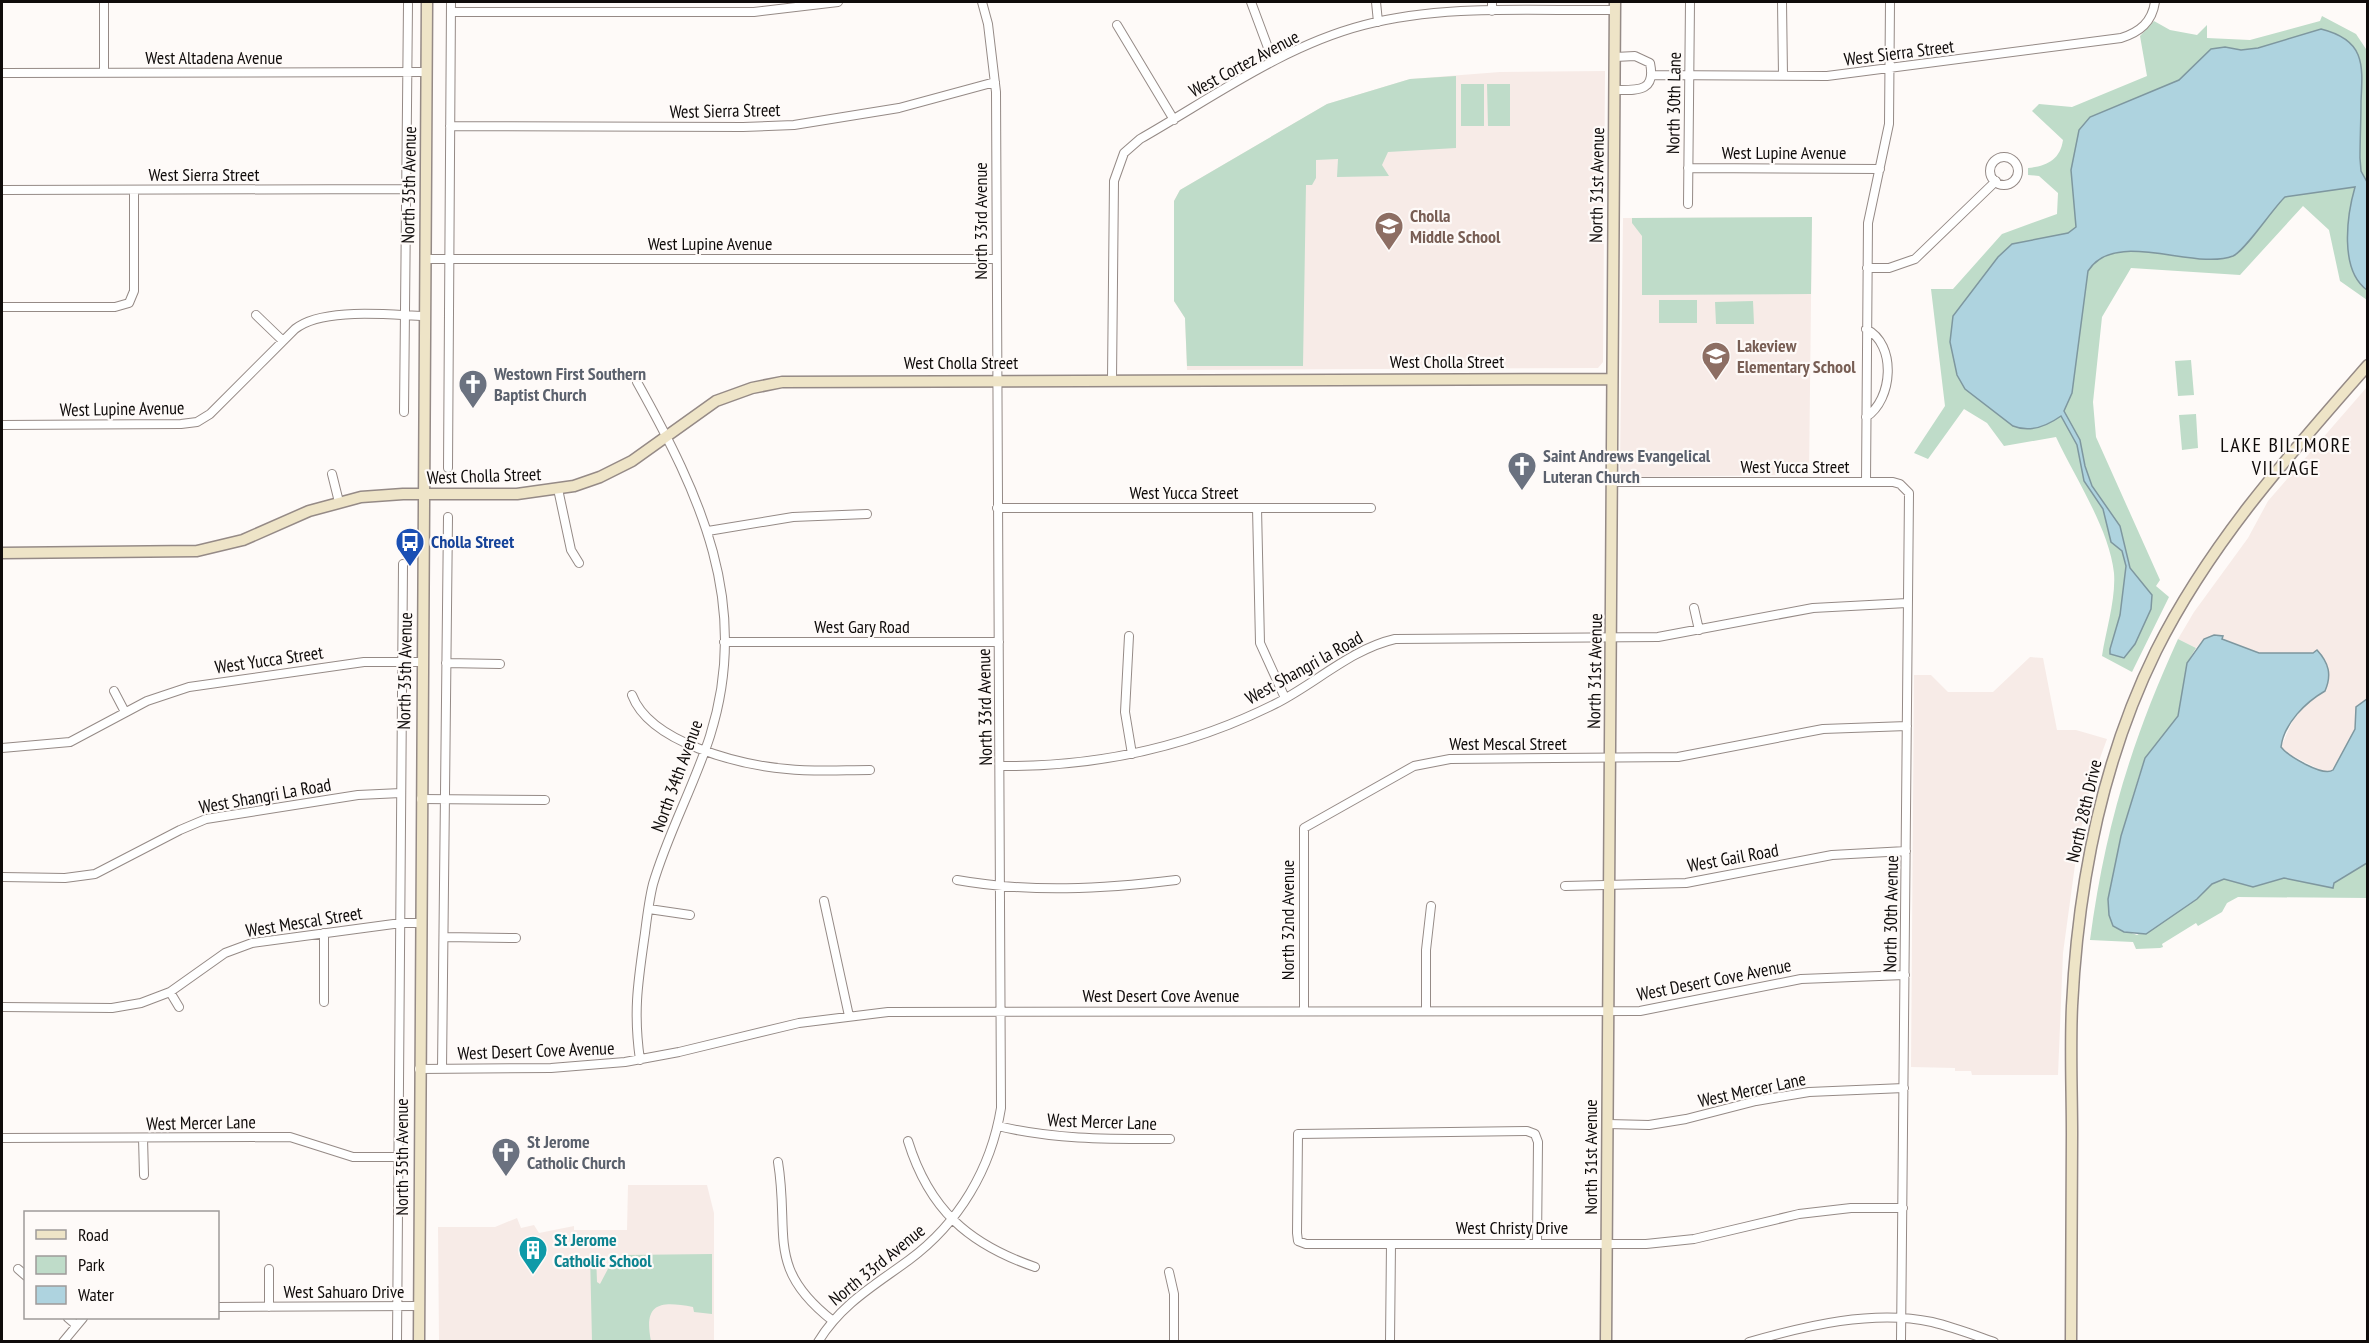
<svg xmlns="http://www.w3.org/2000/svg" width="2369" height="1343" font-family="'PT Sans Narrow',sans-serif">
<style>
.built{fill:#f7ebe7}
.green{fill:#bfdcc9}
.water{fill:#aed3df;stroke:#7e979f;stroke-width:1.5}
.lines{fill:none;stroke-linecap:round;stroke-linejoin:round}
.street-casing{stroke:#958a86;stroke-width:10}
.secondary-casing{stroke:#958a86;stroke-width:13}
.street{stroke:#fff;stroke-width:8}
.secondary{stroke:#eee4c7;stroke-width:10}
.labels{text-anchor:middle;stroke-width:4.5;stroke-linejoin:round;paint-order:stroke}
.street-label{font-size:18px;fill:#0f0b0a;stroke:#fefaf8}
.education-label{font-size:18px;font-weight:bold;fill:#785e54;stroke:#fefaf8;text-anchor:start}
.worship-label{font-size:18px;font-weight:bold;fill:#5b616d;stroke:#fefaf8;text-anchor:start}
.transit-label{font-size:18px;font-weight:bold;fill:#164399;stroke:#fefaf8;text-anchor:start}
.culture-label{font-size:18px;font-weight:bold;fill:#0d838f;stroke:#fefaf8;text-anchor:start}
.neighbourhood-label{font-size:20px;letter-spacing:1.5px;fill:#0f0b0a;stroke:#fefaf8}
</style>
<rect width="100%" height="100%" fill="#fefaf8"/>
<path class="built" d="M1605,71l-2,291 -5,6 -411,2 -2,-52 -11,-17v-100l6,-11 147,-86 83,-25 90,-7z
M1812,217l-3,258 -178,2 -8,-3 -3,-6 3,-250z
M2367,387v312l-11,8 -1,22 -22,41 -7,3 -39,-20 -6,-6 11,-25 16,-22 17,-9 -8,-41 -4,3h-54l-45,-18 -10,4 -8,9 -18,-9 16,-27 54,-74 20,-37z
M2030,657l13,1 14,72h19l31,9 -15,41 -14,63 -15,110 -5,122h-86l-1,-4h-16v-3l-44,-1 3,-392h17l17,17h45z
M628,1185h79l7,28v128h-275l-1,-114h57l22,-9 4,10 13,-3 5,8 35,-7v4h53z"/>
<path class="green" d="M2322,16l34,18 12,18 -1,248 -27,-19 -11,-51 -26,-24 -63,69 -109,-7 -29,49 -9,85 3,35 64,143 -4,6 13,11 -37,75 -30,-16c4,-26 14,-57 12,-83 -5,-45 -39,-95 -58,-136l-52,9 -17,-23 -23,-14 -36,50 -14,-6 31,-47 -14,-117h22l49,-55 55,-20 1,-21 -19,-17 -11,-1v-7c19,-2 32,-8 35,-28l-31,-29 7,-7 33,3 75,-31 -7,-40 14,-15 16,9 27,5 10,-10v13l43,2 70,-19z
M1456,76v72l-68,4 -6,13 7,11 -52,1 1,-18 -22,1v18l-4,7h-6l-3,181h-116l-2,-48 -11,-17v-100l6,-11 147,-86 83,-25z
M1461,84h23v42h-23z
M1487,84h23v42h-22z
M1812,217l-1,77 -169,1v-59l-10,-13v-5z
M1659,300h38v23h-38z
M1753,301l1,23h-38l-1,-22z
M2191,360l3,35 -16,1 -3,-35z
M2196,414l2,34 -16,2 -3,-35z
M2178,639l18,9 -9,15 -9,53 -33,42 -6,18 -18,60 -8,90 24,9 60,-36 15,-15 12,-5 29,8 31,-9 49,10 1,-5 33,-20v35l-129,-1 -11,6 -5,9 -24,14 -2,-3 -34,21 1,3 -3,1 -24,1 -3,-7 -43,-2c15,-112 41,-198 88,-301z
M590,1253h6l1,29 3,2 10,-19 14,-10 88,-1v60l-18,-2 -1,-5c-32,-6 -50,-5 -42,34h-59z"/>
<path class="water" d="M2321,29c44,11 42,35 40,72 0,19 -1,38 -1,57l1,13 6,11v108c-28,-20 -20,-75 -12,-103l-70,10c-12,11 -40,54 -52,59 -39,15 -118,-28 -145,15l-16,122 -8,18 16,29 5,26 7,20 28,40 10,42 22,27 -1,14 -16,35 -11,14 -14,-4v-5l10,-34 6,-49 -4,-15 -11,-9 -8,-33 -19,-28 -7,-36 -16,-29c-14,10 -31,17 -48,10l-48,-37 -8,-14 -7,-33 3,-26 45,-59 14,-13 56,-11 8,-6 -5,-57 8,-40 11,-13 89,-37 32,-31 14,-2 16,3 17,-2z
M2214,635l9,1 -1,3 37,14h54l4,-3c12,13 15,25 8,41 -19,11 -41,32 -44,56 7,9 42,30 52,23l22,-41 1,-22 11,-8v164l-33,20 -1,5 -49,-10 -31,9 -29,-8 -12,5 -15,15 -51,35 -22,-2 -11,-6 -4,-11 -1,-16 13,-63 24,-78 33,-42 9,-53 17,-24z"/>
<g class="lines">
<g class="street-casing">
<path id="street" d="M104,2v71
M1251,2l22,59
M1376,2l2,20
M1782,2l1,74
M1492,11v-9
M451,12h303l84,-10
M1117,25l57,95
M2,73l424,-1
M1653,75l174,1 294,-38c19,-6 31,-16 34,-36
M1615,90c23,0 41,2 35,-27l-15,-7 -20,1
M450,126l293,1 51,-2 105,-17 96,-26
M1990 171a14 14 0 1 1 28 0a14 14 0 1 1-28 0Z
M1688,168l192,1
M2,190l404,-1
M1688,204l2,-202
M425,259h571
M1867,268h22l26,-9 81,-78
M2,307h113l14,-4 5,-12v-101
M256,315l27,26
M1112,379l2,-198 10,-28 16,-14c72,-41 143,-93 224,-114 81,-21 168,-14 251,-15
M637,382c63,113 115,222 73,354 -16,50 -42,97 -57,148 -4,16 -6,33 -8,49 -7,49 -12,78 -5,127
M404,412l4,-408
M1866,417c27,-17 31,-73 0,-88
M2,425l179,-1 16,-2 13,-8 85,-85c27,-22 95,-14 129,-13
M448,468l3,-466
M332,474l7,28
M1612,482h281l7,2 9,9 -8,849
M1866,482l2,-259 21,-99 1,-122
M558,489l13,61 8,13
M997,508h374
M1257,508l3,135 25,55
M708,531l85,-14 74,-3
M1694,608l5,22
M1129,636l-4,76 7,42
M724,642h275
M446,663l54,1
M114,691l11,21
M632,695c18,48 108,70 155,74 28,3 56,1 83,1
M2,748l68,-6 77,-41 42,-14 175,-25h58
M1000,766c96,1 189,-19 275,-62 40,-20 76,-55 120,-65l263,-2 155,-29 94,-5
M421,799l124,1
M2,877l63,1 30,-4 85,-44 26,-11 152,-24 43,-2
M957,880c73,13 146,9 219,0
M1565,886l121,-3 146,-28 74,-4
M824,901l25,115
M649,909l41,6
M444,937l72,1
M170,992l9,15
M324,1002v-69
M2,1007l110,1 29,-5 29,-11 55,-39 27,-10 149,-20h19
M1304,1011v-183l110,-62 36,-7 228,-2 145,-28 84,-3
M1426,1011v-61l5,-44
M419,1069l132,-1 74,-6 54,-10 120,-29 89,-11 752,-1 161,-32 104,-4
M442,1069l6,-552
M1608,1124l41,1 37,-6 70,-18 53,-9 95,-4
M998,1126c57,14 114,13 172,13
M2,1138l288,-1 63,20h45
M143,1138l1,37
M908,1141c21,68 60,103 127,126
M778,1162c12,73 -13,106 55,159
M1537,1244l1,-102 -3,-8 -8,-3 -229,3 -1,99 1,8 8,3h340l48,-5 105,-25 52,-6h52
M18,1269l8,7
M269,1269v38
M1169,1272l5,22v48
M218,1307l201,-1
M68,1318l7,6
M63,1342l20,-24
M397,1342l6,-778
M818,1342c23,-38 57,-57 91,-82 50,-37 82,-91 92,-152l-5,-1016 -8,-68 -6,-22
M1390,1342l1,-98
M1749,1342c56,-16 125,-33 183,-20 21,5 42,13 62,20"/>
</g>
<g class="secondary-casing">
<path id="secondary" d="M2,553l195,-2 46,-11 66,-29 52,-14 42,-3h114l57,-8 26,-9 32,-16 84,-60 36,-13 30,-6 829,-3
M419,1342l8,-1340
M1606,1342l9,-1340
M2071,1342c0,-70 1,-139 1,-208 0,-43 -2,-85 0,-128 6,-122 30,-245 84,-355 54,-108 133,-196 212,-286"/>
</g>
<use href="#street" class="street"/>
<use href="#secondary" class="secondary"/>
</g>
<defs>
<g id="school-pin" transform="scale(1.5)"><path d="M0 17L-7.5 6A9.5 9.5 0 1 1 7.5 6Z" fill="#8d6e63" stroke="#fefaf8"/><path d="M0-5L7-2L0 1L-7-2ZM-4 1L0 2.5L4 1V4Q0 6-4 4Z" fill="#fff"/></g>
<g id="church-pin" transform="scale(1.5)"><path d="M0 17L-7.5 6A9.5 9.5 0 1 1 7.5 6Z" fill="#6b7280" stroke="#fefaf8"/><path d="M-1.2-6h2.4v3.5h3.3v2.4h-3.3V6h-2.4V-.1h-3.3v-2.4h3.3Z" fill="#fff"/></g>
<g id="bus-pin" transform="scale(1.5)"><path d="M0 17L-7.5 6A9.5 9.5 0 1 1 7.5 6Z" fill="#1a4fb4" stroke="#fefaf8"/><path d="M-5-6H5V4H4V6H2V4H-2V6H-4V4H-5ZM-3.5-4V0h7V-4ZM-3.5 1.2v1.5H-2V1.2ZM2 1.2v1.5H3.5V1.2Z" fill="#fff"/></g>
<g id="building-pin" transform="scale(1.5)"><path d="M0 17L-7.5 6A9.5 9.5 0 1 1 7.5 6Z" fill="#0f9aa8" stroke="#fefaf8"/><path d="M-4-6H4V6H1V3H-1V6H-4ZM-2.5-4.3h1.7v1.8h-1.7ZM.8-4.3h1.7v1.8H.8ZM-2.5-1h1.7V.8h-1.7ZM.8-1h1.7V.8H.8Z" fill="#fff"/></g>
</defs>
<g fill-rule="evenodd">
<use href="#school-pin" x="1389" y="226"/>
<use href="#school-pin" x="1716" y="356"/>
<use href="#church-pin" x="473" y="384"/>
<use href="#church-pin" x="1522" y="466"/>
<use href="#bus-pin" x="410" y="542"/>
<use href="#church-pin" x="506" y="1152"/>
<use href="#building-pin" x="533" y="1250"/>
</g>
<g class="labels">
<g class="street-label">
<text transform="translate(1899 53) rotate(-7)" y="6">West Sierra Street</text>
<text x="214" y="64">West Altadena Avenue</text>
<text transform="translate(1244 64) rotate(-28)" y="6">West Cortez Avenue</text>
<text transform="translate(1674 103) rotate(-89)" y="6">North 30th Lane</text>
<text transform="translate(725 111) rotate(-1)" y="6">West Sierra Street</text>
<text x="1784" y="159">West Lupine Avenue</text>
<text x="204" y="181">West Sierra Street</text>
<text transform="translate(409 185) rotate(-89)" y="6">North 35th Avenue</text>
<text transform="translate(1597 185) rotate(-89)" y="6">North 31st Avenue</text>
<text transform="translate(981 221) rotate(-90)" y="6">North 33rd Avenue</text>
<text x="710" y="250">West Lupine Avenue</text>
<text x="1447" y="368">West Cholla Street</text>
<text x="961" y="369">West Cholla Street</text>
<text transform="translate(122 409) rotate(-1)" y="6">West Lupine Avenue</text>
<text x="1795" y="473">West Yucca Street</text>
<text transform="translate(484 476) rotate(-2)" y="6">West Cholla Street</text>
<text x="1184" y="499">West Yucca Street</text>
<text x="862" y="633">West Gary Road</text>
<text transform="translate(269 660) rotate(-8)" y="6">West Yucca Street</text>
<text transform="translate(1304 668) rotate(-29)" y="6">West Shangri la Road</text>
<text transform="translate(405 671) rotate(-89)" y="6">North 35th Avenue</text>
<text transform="translate(1595 671) rotate(-89)" y="6">North 31st Avenue</text>
<text transform="translate(985 707) rotate(-91)" y="6">North 33rd Avenue</text>
<text x="1508" y="750">West Mescal Street</text>
<text transform="translate(677 776) rotate(-70)" y="6">North 34th Avenue</text>
<text transform="translate(265 796) rotate(-10)" y="6">West Shangri La Road</text>
<text transform="translate(2084 811) rotate(-77)" y="6">North 28th Drive</text>
<text transform="translate(1733 858) rotate(-10)" y="6">West Gail Road</text>
<text transform="translate(1891 914) rotate(-89)" y="6">North 30th Avenue</text>
<text transform="translate(1288 920) rotate(-90)" y="6">North 32nd Avenue</text>
<text transform="translate(304 922) rotate(-9)" y="6">West Mescal Street</text>
<text transform="translate(1714 980) rotate(-11)" y="6">West Desert Cove Avenue</text>
<text x="1161" y="1002">West Desert Cove Avenue</text>
<text transform="translate(536 1051) rotate(-2)" y="6">West Desert Cove Avenue</text>
<text transform="translate(1752 1090) rotate(-12)" y="6">West Mercer Lane</text>
<text transform="translate(1102 1122) rotate(2)" y="6">West Mercer Lane</text>
<text transform="translate(201 1123) rotate(-1)" y="6">West Mercer Lane</text>
<text transform="translate(402 1157) rotate(-90)" y="6">North 35th Avenue</text>
<text transform="translate(1591 1157) rotate(-90)" y="6">North 31st Avenue</text>
<text x="1512" y="1234">West Christy Drive</text>
<text transform="translate(877 1265) rotate(-39)" y="6">North 33rd Avenue</text>
<text x="344" y="1298">West Sahuaro Drive</text>
</g>
<g class="education-label">
<text x="1410" y="222">Cholla<tspan x="1410" dy="21">Middle School</tspan></text>
<text x="1737" y="352">Lakeview<tspan x="1737" dy="21">Elementary School</tspan></text>
</g>
<g class="worship-label">
<text x="494" y="380">Westown First Southern<tspan x="494" dy="21">Baptist Church</tspan></text>
<text x="1543" y="462">Saint Andrews Evangelical<tspan x="1543" dy="21">Luteran Church</tspan></text>
<text x="527" y="1148">St Jerome<tspan x="527" dy="21">Catholic Church</tspan></text>
</g>
<g class="transit-label">
<text x="431" y="548">Cholla Street</text>
</g>
<g class="culture-label">
<text x="554" y="1246">St Jerome<tspan x="554" dy="21">Catholic School</tspan></text>
</g>
<g class="neighbourhood-label">
<text x="2286" y="452">LAKE BILTMORE<tspan x="2286" dy="23">VILLAGE</tspan></text>
</g>
</g>
<rect width="2369" height="1343" fill="none" stroke="#0f0b0a" stroke-width="6"/>
<rect x="24" y="1211" width="195" height="108" fill="#fefaf8" stroke="#9e9a99" stroke-width="1.5"/>
<rect x="36" y="1230" width="30" height="9" fill="#eee4c7" stroke="#9e9a99" stroke-width="1.5"/>
<text x="78" y="1241" font-size="18" fill="#0f0b0a">Road</text>
<rect x="36" y="1256" width="30" height="18" fill="#bfdcc9" stroke="#9e9a99" stroke-width="1.5"/>
<text x="78" y="1271" font-size="18" fill="#0f0b0a">Park</text>
<rect x="36" y="1286" width="30" height="18" fill="#aed3df" stroke="#9e9a99" stroke-width="1.5"/>
<text x="78" y="1301" font-size="18" fill="#0f0b0a">Water</text>
</svg>
